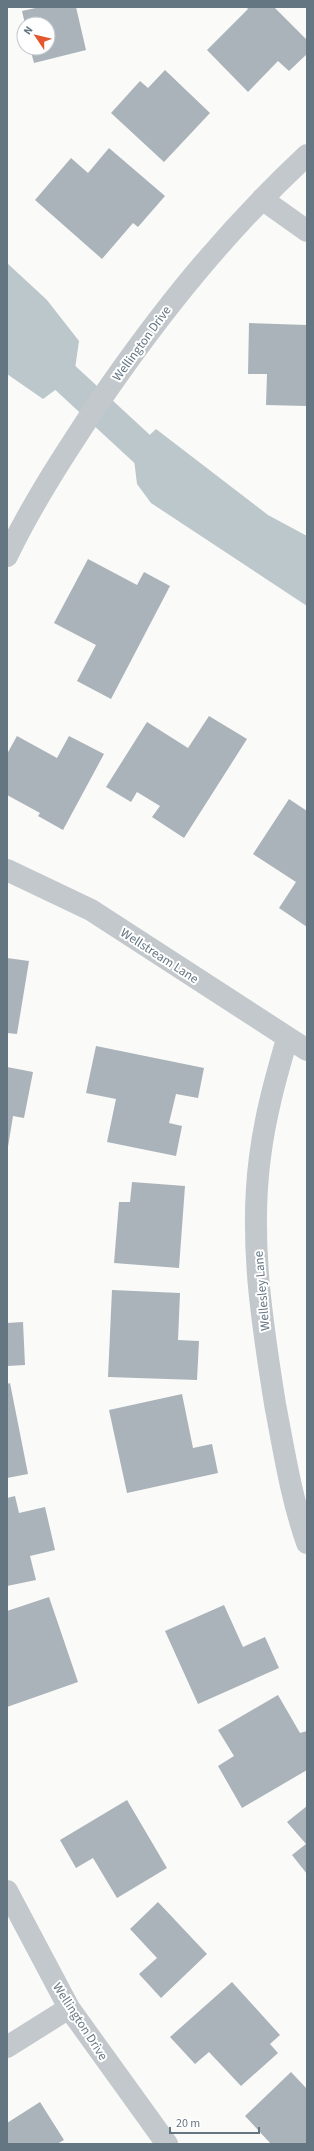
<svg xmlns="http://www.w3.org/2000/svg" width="314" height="2151" font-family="'Source Sans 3',sans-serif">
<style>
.water{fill:#bbc7cb}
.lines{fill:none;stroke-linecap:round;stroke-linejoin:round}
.canal{stroke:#bbc7cb;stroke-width:31}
.building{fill:#aab3b9}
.minor{stroke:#c3c8cc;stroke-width:22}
.labels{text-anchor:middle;stroke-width:4;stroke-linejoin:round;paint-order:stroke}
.street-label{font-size:13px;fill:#657683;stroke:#fff}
</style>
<rect width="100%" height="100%" fill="#fafaf8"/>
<path class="water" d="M7,263l40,37 32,41 -5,35 -31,23 -36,-25z
M156,429l112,86 39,21v70l-156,-103 -14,-19 -4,-33z"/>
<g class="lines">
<path class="canal" d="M7,324l146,135 18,13"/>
</g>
<path class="building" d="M40,7h36l10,43 -52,13 -4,-15h18v-24h-23l-3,-13z
M246,7h28l33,33v14l-18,17 -11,-10 -30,31 -41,-42 41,-41z
M165,70l45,43 -46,49 -53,-49 29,-32 8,7z
M109,148l56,48 -27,31 -5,-4 -31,36 -67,-59 36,-42 17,15z
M249,323l58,2v81l-41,-1 1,-31h-19z
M88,559l49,26 7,-13 26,14 -59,113 -34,-18 19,-36 -42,-22z
M209,716l38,23 -63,99 -32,-21 8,-11 -23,-14 -6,10 -25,-15 41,-65 41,26z
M17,736l40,22 12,-22 35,18 -41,76 -25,-14 2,-3 -33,-18v-41z
M289,799l18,12v116l-28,-19 17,-26 -43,-28z
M7,958l22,3 -12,73 -10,-1z
M96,1046l108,22 -6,30 -22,-4 -7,29 13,3 -6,30 -69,-14 9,-43 -30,-6z
M7,1067l26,5 -9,46 -11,-2 -5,31z
M132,1182l53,4 -6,82 -65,-5 5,-61h11z
M112,1290l68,3 -2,47 21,1 -2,39 -89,-3z
M23,1322l2,43 -18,1v-43z
M10,1383l18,91 -21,4v-94z
M182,1394l11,54 19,-4 6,29 -91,20 -18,-83z
M15,1496l4,17 26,-6 10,43 -25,6 6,24 -29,6v-88z
M49,1597l29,85 -71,25v-96z
M224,1605l19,42 22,-10 14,31 -81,36 -33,-73z
M278,1695l22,38 7,-2v39l-65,38 -24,-42 16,-10 -16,-26z
M127,1800l40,68 -50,30 -24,-40 -17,10 -16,-28z
M307,1806v68l-15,-19 14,-11 -19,-22z
M158,1902l49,52 -46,44 -22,-24 18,-16 -27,-29z
M232,1982l48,53 -10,9 8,9 -37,33 -32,-34 -14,12 -25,-27z
M291,2072l16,17v55h-36l-26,-28z
M40,2102l24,38 -7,4h-50v-21z"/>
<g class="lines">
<path class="minor" d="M262,199l45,32
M7,556c26,-54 59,-104 92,-154 63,-92 126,-170 208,-247
M7,870l84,40 216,140
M287,1039c-11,38 -22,77 -27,118 -11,82 2,166 15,247 9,47 16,93 32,139
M7,1891l62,117 98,136
M7,2047l62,-39"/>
</g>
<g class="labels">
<g class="street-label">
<text transform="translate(141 343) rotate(-54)" y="5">Wellington Drive</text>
<text transform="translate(160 955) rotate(33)" y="5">Wellstream Lane</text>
<text transform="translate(261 1291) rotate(-95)" y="5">Wellesley Lane</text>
<text transform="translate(81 2021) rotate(57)" y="5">Wellington Drive</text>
</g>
</g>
<rect width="314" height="2151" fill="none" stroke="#657683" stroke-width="16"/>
<g transform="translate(36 36) rotate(305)"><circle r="19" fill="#ffffff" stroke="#c1c8cd"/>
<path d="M0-3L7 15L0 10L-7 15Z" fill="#e4572e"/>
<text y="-6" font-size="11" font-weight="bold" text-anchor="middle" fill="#657683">N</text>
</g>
<path d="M170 2127v6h89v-6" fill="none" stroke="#657683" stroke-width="2"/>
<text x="176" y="2127" font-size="12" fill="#657683" stroke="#ffffff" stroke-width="3" paint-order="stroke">20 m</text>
</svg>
